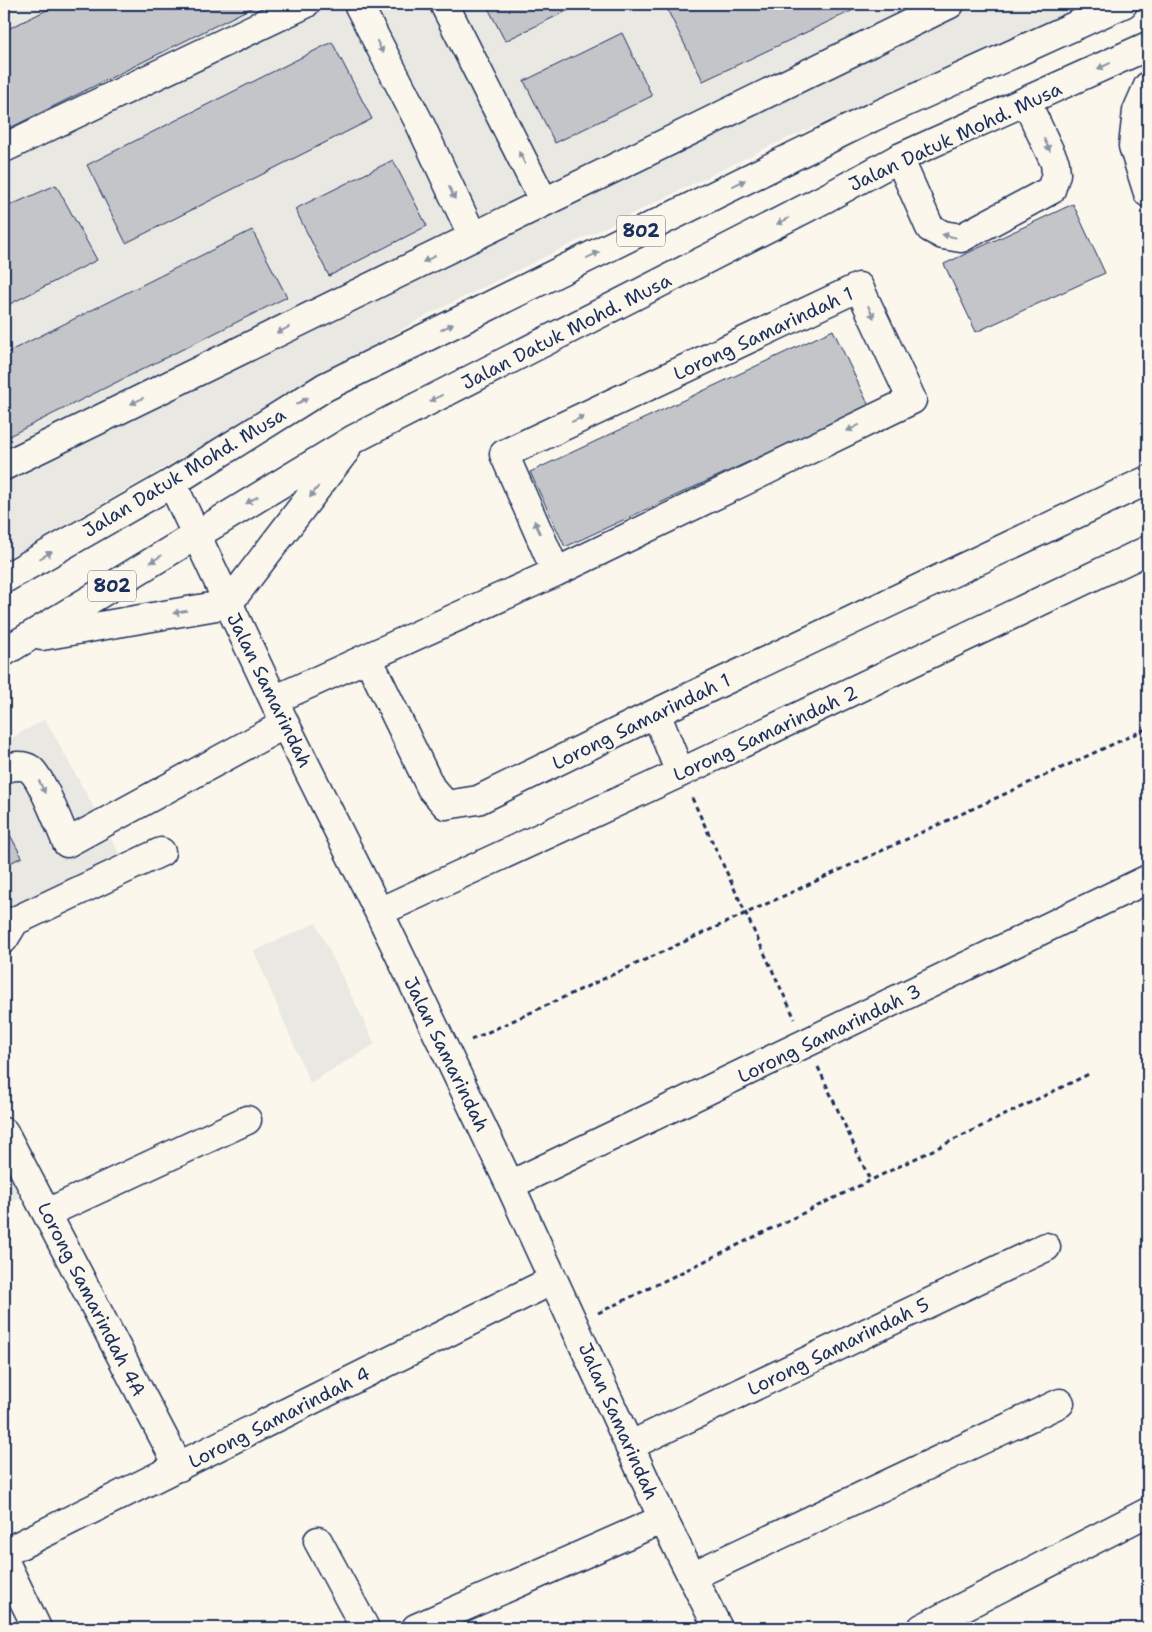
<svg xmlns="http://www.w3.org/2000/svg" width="1152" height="1632" font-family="'Shantell Sans',sans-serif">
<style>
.built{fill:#eae8e2}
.building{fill:#c3c5c9;stroke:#1b2f5e}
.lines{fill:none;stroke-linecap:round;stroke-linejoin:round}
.minor-casing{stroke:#1b2f5e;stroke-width:31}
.highway-casing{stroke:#1b2f5e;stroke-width:31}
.path{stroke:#1b2f5e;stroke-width:3;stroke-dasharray:5 4;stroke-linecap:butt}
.minor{stroke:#fbf7ec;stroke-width:28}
.highway{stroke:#fbf7ec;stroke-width:28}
.oneway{fill:#8b93a5}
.labels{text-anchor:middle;stroke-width:4.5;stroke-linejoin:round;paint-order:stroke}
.shield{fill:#fbf7ec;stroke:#5e6b89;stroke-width:1}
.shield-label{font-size:18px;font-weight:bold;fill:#1b2f5e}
.street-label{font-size:19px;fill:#1b2f5e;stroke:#fbf7ec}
</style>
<rect width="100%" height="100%" fill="#fbf7ec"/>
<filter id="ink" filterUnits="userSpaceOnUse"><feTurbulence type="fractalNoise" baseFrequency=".02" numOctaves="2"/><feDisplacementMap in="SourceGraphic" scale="10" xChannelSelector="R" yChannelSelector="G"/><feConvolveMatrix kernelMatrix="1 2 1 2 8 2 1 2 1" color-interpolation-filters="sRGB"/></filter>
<g filter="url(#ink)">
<path class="built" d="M4,4h1089l-325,143 -341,168 -423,246z
M45,719l75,136 -116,61v-174z
M316,923l59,121 -65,39 -56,-132z
M4,1151l15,47 -15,7z"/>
<path class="building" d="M59,4h200l-255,127v-100z
M486,4h95l-76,37z
M683,4h183l-163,77 -35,-70z
M622,33l30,63 -97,47 -31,-62z
M332,42l40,77 -246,124 -39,-78z
M393,160l34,66 -98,50 -34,-67z
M56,185l41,75 -93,47v-99z
M1073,204l32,69 -129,59 -32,-68z
M252,230l35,67 -280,140 -3,-6v-77z
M833,330l36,76 -304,141 -35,-75z
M4,824l18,33 -18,9z"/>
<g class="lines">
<g class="minor-casing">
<path id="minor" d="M358,4l62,120 53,113
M444,4l100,198
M1148,86l-11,25 -4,35 15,47
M4,148l301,-144
M899,158l31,70 13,7 18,3 90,-48 5,-16 -1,-11 -29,-62
M4,466l946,-462
M172,483l113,241 94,188 131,273 153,334 55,109
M368,658l63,130 15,17 32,-5 178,-87 492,-233
M274,700l282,-128 356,-172 -53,-113 -355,167 52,118
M656,713l24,60
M4,769c7,-3 19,-5 26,0 12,9 30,58 37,74l218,-119
M379,912l301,-139 468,-223
M4,939l11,-18 146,-69
M4,1132l175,335
M510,1185l638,-306
M47,1213l200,-93
M629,1446l417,-199
M318,1541l47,87
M4,1553l549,-273
M4,1560l33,68
M692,1576l368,-173
M416,1628l247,-109
M922,1628l226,-116"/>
</g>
<g class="highway-casing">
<path id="highway" d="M4,579l168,-96 153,-96 546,-269 252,-114
M42,636l186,-32 118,-154
M4,652l350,-213 472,-241 73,-40 249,-112"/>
</g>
<path class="path" d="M692,798l103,221
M471,1040l677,-312
M818,1067l52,113
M598,1313l493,-240"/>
<use href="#minor" class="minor"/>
<use href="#highway" class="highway"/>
</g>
<defs><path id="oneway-solid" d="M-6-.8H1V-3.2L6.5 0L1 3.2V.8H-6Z" transform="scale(1.25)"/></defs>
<g class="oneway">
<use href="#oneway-solid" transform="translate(380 47) rotate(63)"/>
<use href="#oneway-solid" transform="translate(1104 66) rotate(156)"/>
<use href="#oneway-solid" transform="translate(1047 145) rotate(65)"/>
<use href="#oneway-solid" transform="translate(522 158) rotate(-117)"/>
<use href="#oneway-solid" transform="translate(739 183) rotate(-26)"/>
<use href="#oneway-solid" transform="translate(452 193) rotate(65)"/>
<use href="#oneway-solid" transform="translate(783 221) rotate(153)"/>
<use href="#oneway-solid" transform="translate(949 236) rotate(-167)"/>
<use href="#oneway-solid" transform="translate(593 255) rotate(-26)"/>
<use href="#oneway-solid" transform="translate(429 259) rotate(154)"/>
<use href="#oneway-solid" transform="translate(871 312) rotate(65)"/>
<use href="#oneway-solid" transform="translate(447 327) rotate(-26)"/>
<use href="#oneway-solid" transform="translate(283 330) rotate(154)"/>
<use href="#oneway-solid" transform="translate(436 398) rotate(153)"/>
<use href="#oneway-solid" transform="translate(137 401) rotate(154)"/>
<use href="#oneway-solid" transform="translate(302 401) rotate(-32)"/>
<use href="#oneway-solid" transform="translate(578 419) rotate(-25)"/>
<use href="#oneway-solid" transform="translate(853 428) rotate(154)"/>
<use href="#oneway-solid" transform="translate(314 492) rotate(128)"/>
<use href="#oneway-solid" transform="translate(252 500) rotate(149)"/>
<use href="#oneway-solid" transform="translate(537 527) rotate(-114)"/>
<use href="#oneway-solid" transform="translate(46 555) rotate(-30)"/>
<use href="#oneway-solid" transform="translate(156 559) rotate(148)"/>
<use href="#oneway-solid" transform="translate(180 612) rotate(170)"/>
<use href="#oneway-solid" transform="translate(42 787) rotate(65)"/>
</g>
</g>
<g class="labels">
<g class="shield">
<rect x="617" y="215.5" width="48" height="31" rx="4"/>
<rect x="88" y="570.5" width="48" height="31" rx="4"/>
</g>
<g class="shield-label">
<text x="641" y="237">802</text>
<text x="112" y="592">802</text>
</g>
<g class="street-label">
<text transform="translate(955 136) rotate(-25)" y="7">Jalan Datuk Mohd. Musa</text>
<text transform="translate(566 331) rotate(-27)" y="7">Jalan Datuk Mohd. Musa</text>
<text transform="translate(763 333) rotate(-25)" y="7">Lorong Samarindah 1</text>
<text transform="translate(184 472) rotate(-31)" y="7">Jalan Datuk Mohd. Musa</text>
<text transform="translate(270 690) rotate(64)" y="7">Jalan Samarindah</text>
<text transform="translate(641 721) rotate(-26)" y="7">Lorong Samarindah 1</text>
<text transform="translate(765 733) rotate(-25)" y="7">Lorong Samarindah 2</text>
<text transform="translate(829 1033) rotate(-26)" y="7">Lorong Samarindah 3</text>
<text transform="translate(447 1054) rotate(64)" y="7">Jalan Samarindah</text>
<text transform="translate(92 1299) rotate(63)" y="7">Lorong Samarindah 4A</text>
<text transform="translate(838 1346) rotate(-26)" y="7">Lorong Samarindah 5</text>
<text transform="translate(279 1417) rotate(-27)" y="7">Lorong Samarindah 4</text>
<text transform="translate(619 1421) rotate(66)" y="7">Jalan Samarindah</text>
</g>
</g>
<rect width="1152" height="1632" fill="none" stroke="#fbf7ec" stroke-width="20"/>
<rect x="10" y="10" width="1132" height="1612" fill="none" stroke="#1b2f5e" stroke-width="2" filter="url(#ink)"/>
</svg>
